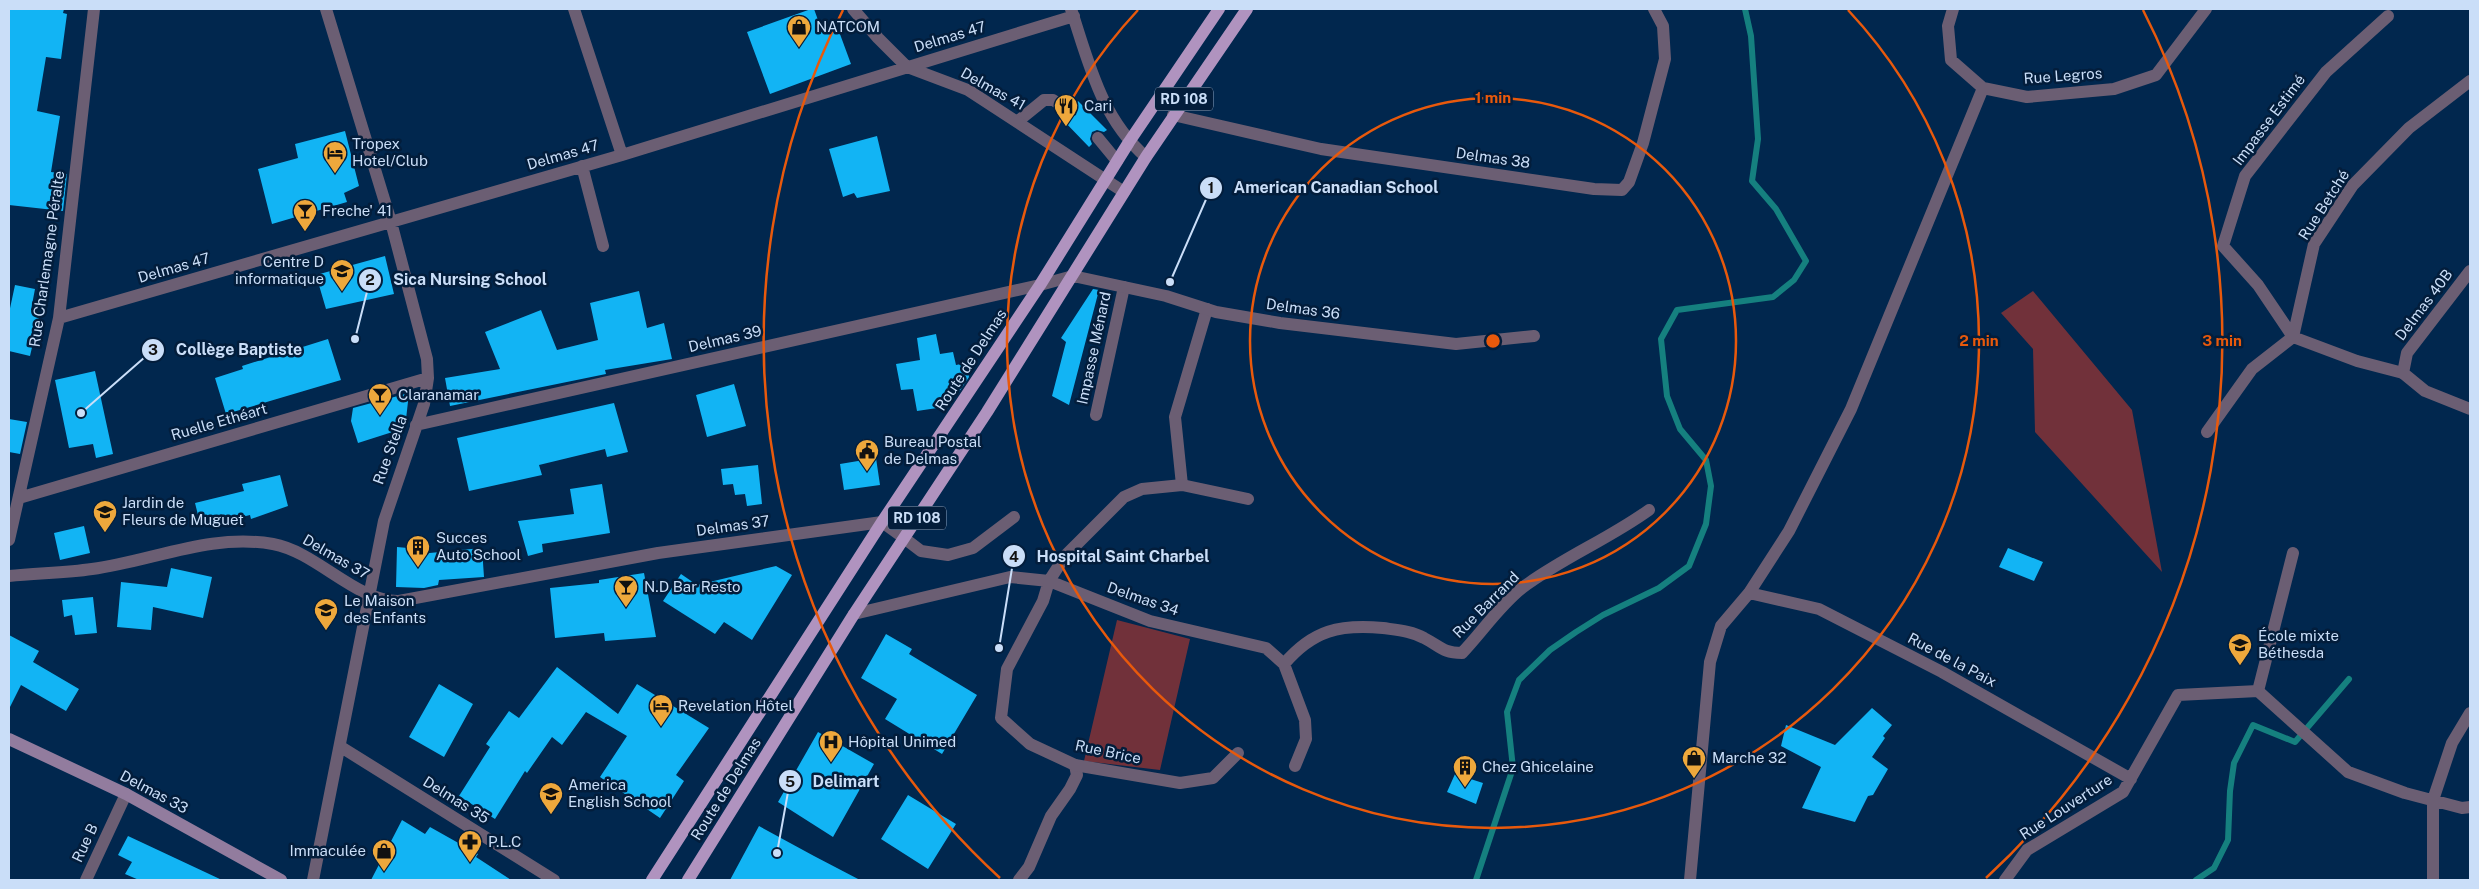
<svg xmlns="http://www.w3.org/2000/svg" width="2479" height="889" font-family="'Public Sans',sans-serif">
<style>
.green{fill:#71313a}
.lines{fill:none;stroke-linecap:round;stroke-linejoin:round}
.stream{stroke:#15807f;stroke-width:6}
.building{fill:#12b4f4}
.service{stroke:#6b5e73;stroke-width:12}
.minor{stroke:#6b5e73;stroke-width:12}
.tertiary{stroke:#6b5e73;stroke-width:12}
.secondary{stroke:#927c9e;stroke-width:12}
.primary{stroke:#b093bf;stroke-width:12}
.ring{fill:none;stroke:#e8590c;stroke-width:2.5}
.labels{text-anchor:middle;stroke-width:5;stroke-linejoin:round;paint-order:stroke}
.shield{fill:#031d3b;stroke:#8ea4bf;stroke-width:1}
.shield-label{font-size:14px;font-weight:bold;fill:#cadef8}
.poi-label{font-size:15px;fill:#cadef8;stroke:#031d3b;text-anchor:start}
.street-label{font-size:15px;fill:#cadef8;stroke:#031d3b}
.centre{fill:#e8590c;stroke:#031d3b;stroke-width:2.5}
.ring-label{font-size:15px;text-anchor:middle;font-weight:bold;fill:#e8590c;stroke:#031d3b;stroke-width:5;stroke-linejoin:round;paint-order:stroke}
.leader{fill:none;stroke:#cadef8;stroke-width:2}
.callout-dot{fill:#cadef8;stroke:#031d3b;stroke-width:2}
.mark-label{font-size:15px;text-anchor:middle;font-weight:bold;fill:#111}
.callout-label{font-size:16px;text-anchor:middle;font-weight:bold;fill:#cadef8;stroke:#031d3b;stroke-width:5;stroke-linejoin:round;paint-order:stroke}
</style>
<rect width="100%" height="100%" fill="#01274e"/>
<path class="green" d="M2033,291l99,119 30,162 -127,-140 -2,-83 -32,-36z
M1117,620l73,19 -30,131 -76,-9z"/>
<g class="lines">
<path class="stream" d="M1476,880l37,-112 -6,-56 12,-32 31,-30 26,-18 27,-17 56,-27 30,-22 17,-42 5,-38 -5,-26 -26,-31 -13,-33 -6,-57 16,-29 96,-13 21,-17 12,-19 -30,-52 -24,-28 6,-42 -7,-103 -6,-27
M2196,880l18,-12 14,-28 2,-49 4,-28 19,-38 42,17 54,-63"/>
</g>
<path class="building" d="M9,9h55l-1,4 4,1 -6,45 -15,-2 -9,54 23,5 -9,56 16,2 -4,37 -54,-6z
M811,9h3l8,22 15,-5 14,38 -81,30 -23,-62z
M1078,101l29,29 -3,2 -7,-2 -5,2 -2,7 2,5 -3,3 -28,-29 2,-2 6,2 7,-3 1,-5 -2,-5z
M345,131l14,55 -15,7 3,9 -75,22 -14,-55 40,-11 -3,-14z
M877,136l13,55 -33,7 -3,-5 -11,4 -14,-48z
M385,256l9,38 -68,15 -10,-34z
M15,285l20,4 -4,21 9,3 -10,43 -21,-5v-38z
M1093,289l6,1 -30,115 -17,-9 14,-54 -5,-4z
M639,291l8,37 17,-5 8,36 -67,11 1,4 -156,32 -5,-28 55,-9 -15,-37 56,-22 16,40 41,-10 -8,-37z
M936,334l4,20 13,-2 3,13 10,-2 3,14 -10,15 -17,2 2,13 -27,4 -4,-22 -12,1 -5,-26 24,-4 -3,-22z
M328,339l13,41 -115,34 -11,-36 28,-9 -1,-3z
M95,371l18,83 -17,4 -3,-14 -24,4 -14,-68z
M734,384l12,42 -39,11 -11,-42z
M409,393l-4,35 -47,15 -7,-22 2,-13z
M614,403l14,49 -21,5 -2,-8 -66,16 3,10 -73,16 -12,-53z
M9,419l18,3 -7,32 -11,-2z
M876,458l4,27 -36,5 -4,-26z
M758,465l4,39 -15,2 -2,-12 -10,1 -2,-11 -10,1 -2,-16z
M280,475l8,31 -37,13 -1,-4 -49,12 -6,-24 49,-12 -2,-7z
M602,484l8,49 -68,11 1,8 -15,4 -10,-35 56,-7 -4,-25z
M84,526l6,27 -30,7 -6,-27z
M397,547l22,2v5l63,-6 2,29 -45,3 -1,5 -14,3 -28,-1z
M2008,548l35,14 -9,19 -35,-14z
M776,566l16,9 -40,65 -28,-18 -9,12 -52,-33 18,-27 16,11z
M171,568l41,9 -9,41 -50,-11 -2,23 -34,-3 4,-45 46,5z
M644,573l12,64 -51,4 -1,-8 -49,5 -5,-50 49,-5v-3z
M93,597l4,36 -22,2 -3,-20 -8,2 -2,-17z
M886,634l26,15 -3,5 68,41 -35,59 -57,-35 12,-20 -36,-21z
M9,635l30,16 -6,11 46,27 -13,22 -45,-26 -12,24z
M557,667l61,47 19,-30 72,44 -33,47 8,6 -24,37 -60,-41 27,-41 -41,-24 -24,33 -10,-8 -25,36 -2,-2 -30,48 -36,-23 31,-49 -4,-3 23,-33 10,7z
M439,684l34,20 -29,53 -35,-20z
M1872,708l20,17 -9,11 2,2 -13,19 16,12 -15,26 -5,1 -13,26 -53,-14 19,-41 -40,-21 5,-21 49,20z
M818,732l56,32 -41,73 -55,-35z
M1455,774l28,9 -7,21 -29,-12z
M908,795l48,29 -28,45 -47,-30z
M402,820l23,14 5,-7 48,27 -2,3 35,23h-140z
M759,826l55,30 46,24h-130z
M128,836l94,44h-83l-14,-6 7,-12 -14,-7z"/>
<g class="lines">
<path class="service" d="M1018,121l26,-21h9l16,10
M1098,138l19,23
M1096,415l28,-128
M1182,485l-7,-68 32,-108
M904,538l17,13 27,4 25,-7 41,-31
M1019,880l10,-13 22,-51 19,-27 7,-14 -2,-10"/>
<path class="minor" d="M574,9l48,146
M853,9l25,29 29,29 61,23 156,102
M1071,9c18,54 30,109 75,148
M1953,9l-5,17 3,34 32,28 44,9 87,-8 42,-14 50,-66
M1173,115l148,34 273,40 28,1 7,-8 14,-39 22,-84 -2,-33 -9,-17
M582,166l21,80
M59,318l563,-163 452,-139
M2403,373l-46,-12 -64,-24 21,-93 39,-59 56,-57 61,-47
M416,425l624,-140 33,-9 93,20 50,16 64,11 176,21 78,-8
M2207,432l45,-63 41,-32 -35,-52 -35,-39 22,-70 81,-104 62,-56
M19,498l409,-120
M9,540l50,-222 35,-309
M9,576c27,-3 56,-3 83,-7 61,-8 118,-36 181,-25 44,8 83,58 126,57l259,-48 224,-31 22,16
M1749,593l70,16 123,63 189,107
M854,614l156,-37 39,4 101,40 116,27 18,16 21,56 1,19 -11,27
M1284,664c29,-34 56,-40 99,-36 14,2 29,3 41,10 16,8 18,15 38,15 20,-21 38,-48 60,-65 40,-30 87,-49 127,-78
M2258,691l35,-138
M341,747l213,133
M1238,753l-25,25 -33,5 -105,-18 -45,-21 -29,-26 6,-49 36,-68 6,-20 16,-25 59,-59 18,-8 40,-4 66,14
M86,880l40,-86
M313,880l71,-359 40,-117 4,-26 -1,-19 -36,-137 -65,-213
M1690,880l20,-218 11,-36 28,-33 40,-62 62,-122 132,-321
M2005,880l22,-30 96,-58 55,-97 80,-4 90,81 57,21 57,15 8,-1
M2433,880v-80l19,-57 18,-30"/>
<path class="tertiary" d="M2470,271l-63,82 -4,20 22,18 45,18"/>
<path class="secondary" d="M9,739l117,55 155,86"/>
<path class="primary" d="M652,880l230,-358 158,-237 89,-143 90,-133
M688,880l166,-266 133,-202 159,-255 101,-148"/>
</g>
<g class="ring">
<circle cx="1493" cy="341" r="243"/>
<path d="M1848 10A486 486 0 1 1 1138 10"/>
<path d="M1000 878A729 729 0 0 1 843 10M2143 10A729 729 0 0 1 1986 878"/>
</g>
<defs>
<g id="shop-pin" transform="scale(1.25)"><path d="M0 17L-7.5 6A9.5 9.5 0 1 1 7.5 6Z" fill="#eea83c" stroke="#031d3b"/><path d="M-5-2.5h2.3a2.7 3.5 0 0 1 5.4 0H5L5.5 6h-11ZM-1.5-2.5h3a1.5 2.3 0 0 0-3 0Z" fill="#111"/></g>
<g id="restaurant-pin" transform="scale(1.25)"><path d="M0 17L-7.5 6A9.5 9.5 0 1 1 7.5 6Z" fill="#eea83c" stroke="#031d3b"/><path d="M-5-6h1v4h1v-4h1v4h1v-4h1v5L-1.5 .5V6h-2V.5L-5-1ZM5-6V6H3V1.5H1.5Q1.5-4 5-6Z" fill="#111"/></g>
<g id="hotel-pin" transform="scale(1.25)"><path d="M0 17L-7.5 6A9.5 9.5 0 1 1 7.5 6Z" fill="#eea83c" stroke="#031d3b"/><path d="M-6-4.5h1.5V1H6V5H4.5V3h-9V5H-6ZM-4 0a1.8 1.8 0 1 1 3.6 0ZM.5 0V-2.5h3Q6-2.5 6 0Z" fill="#111"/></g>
<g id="bar-pin" transform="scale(1.25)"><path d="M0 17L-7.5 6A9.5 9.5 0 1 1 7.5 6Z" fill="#eea83c" stroke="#031d3b"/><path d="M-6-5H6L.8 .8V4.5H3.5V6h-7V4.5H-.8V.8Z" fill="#111"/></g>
<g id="school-pin" transform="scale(1.25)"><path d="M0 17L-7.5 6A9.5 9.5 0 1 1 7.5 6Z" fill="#eea83c" stroke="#031d3b"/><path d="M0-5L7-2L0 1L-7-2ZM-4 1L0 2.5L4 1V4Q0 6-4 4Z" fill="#111"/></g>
<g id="civic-pin" transform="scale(1.25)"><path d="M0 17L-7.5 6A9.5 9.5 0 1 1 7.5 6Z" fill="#eea83c" stroke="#031d3b"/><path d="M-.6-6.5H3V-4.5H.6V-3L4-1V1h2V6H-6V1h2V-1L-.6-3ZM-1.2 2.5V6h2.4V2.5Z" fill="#111"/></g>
<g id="building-pin" transform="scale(1.25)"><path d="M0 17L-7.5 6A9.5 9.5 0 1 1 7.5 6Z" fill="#eea83c" stroke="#031d3b"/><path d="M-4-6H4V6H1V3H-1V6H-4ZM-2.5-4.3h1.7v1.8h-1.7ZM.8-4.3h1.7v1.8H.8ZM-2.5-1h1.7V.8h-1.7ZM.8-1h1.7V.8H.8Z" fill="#111"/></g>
<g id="hospital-pin" transform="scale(1.25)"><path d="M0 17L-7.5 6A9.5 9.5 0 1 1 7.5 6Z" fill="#eea83c" stroke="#031d3b"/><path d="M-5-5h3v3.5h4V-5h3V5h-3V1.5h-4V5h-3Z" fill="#111"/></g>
<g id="pharmacy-pin" transform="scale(1.25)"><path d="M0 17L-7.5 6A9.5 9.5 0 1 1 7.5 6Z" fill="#eea83c" stroke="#031d3b"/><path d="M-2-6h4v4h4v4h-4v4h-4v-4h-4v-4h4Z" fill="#111"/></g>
</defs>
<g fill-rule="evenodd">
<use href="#shop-pin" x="799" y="27"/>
<use href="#restaurant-pin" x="1066" y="106"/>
<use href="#hotel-pin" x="335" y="153"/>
<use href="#bar-pin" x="305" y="211"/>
<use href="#school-pin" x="342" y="271"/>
<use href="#bar-pin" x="380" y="395"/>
<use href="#civic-pin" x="867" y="451"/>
<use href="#school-pin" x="105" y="512"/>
<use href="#building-pin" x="418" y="547"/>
<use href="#bar-pin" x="626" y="587"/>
<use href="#school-pin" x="326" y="610"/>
<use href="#school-pin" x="2240" y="645"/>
<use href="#hotel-pin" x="661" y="706"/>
<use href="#hospital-pin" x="831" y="742"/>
<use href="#shop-pin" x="1694" y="758"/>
<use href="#building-pin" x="1465" y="767"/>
<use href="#school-pin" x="551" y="794"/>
<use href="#pharmacy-pin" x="470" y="842"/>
<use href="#shop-pin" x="384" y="851"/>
</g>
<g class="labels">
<g class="shield">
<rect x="1155" y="87.5" width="58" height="23" rx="4"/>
<rect x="888" y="506.5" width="58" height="23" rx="4"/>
</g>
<g class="shield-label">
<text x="1184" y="104">RD 108</text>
<text x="917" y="523">RD 108</text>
</g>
<g class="poi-label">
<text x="816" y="32">NATCOM</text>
<text x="1084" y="111">Cari</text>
<text x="352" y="149">Tropex<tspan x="352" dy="17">Hotel/Club</tspan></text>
<text x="322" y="216">Freche' 41</text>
<text x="324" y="267" text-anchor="end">Centre D<tspan x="324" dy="17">informatique</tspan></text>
<text x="398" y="400">Claranamar</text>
<text x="884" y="447">Bureau Postal<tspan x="884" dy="17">de Delmas</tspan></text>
<text x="122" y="508">Jardin de<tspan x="122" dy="17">Fleurs de Muguet</tspan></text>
<text x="436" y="543">Succes<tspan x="436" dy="17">Auto School</tspan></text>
<text x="644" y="592">N.D Bar Resto</text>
<text x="344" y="606">Le Maison<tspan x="344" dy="17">des Enfants</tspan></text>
<text x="2258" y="641">École mixte<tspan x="2258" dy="17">Béthesda</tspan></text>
<text x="678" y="711">Revelation Hôtel</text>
<text x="848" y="747">Hôpital Unimed</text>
<text x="1712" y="763">Marche 32</text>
<text x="1482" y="772">Chez Ghicelaine</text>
<text x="568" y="790">America<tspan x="568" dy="17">English School</tspan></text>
<text x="488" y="847">P.L.C</text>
<text x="366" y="856" text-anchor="end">Immaculée</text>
</g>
<g class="street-label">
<text transform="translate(950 37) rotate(-17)" y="5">Delmas 47</text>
<text transform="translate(2063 76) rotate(-4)" y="5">Rue Legros</text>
<text transform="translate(993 89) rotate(29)" y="5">Delmas 41</text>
<text transform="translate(2269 120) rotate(-53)" y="5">Impasse Estimé</text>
<text transform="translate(563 155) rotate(-16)" y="5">Delmas 47</text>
<text transform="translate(1493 158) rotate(8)" y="5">Delmas 38</text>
<text transform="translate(2324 205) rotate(-57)" y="5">Rue Betché</text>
<text transform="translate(47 259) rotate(-82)" y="5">Rue Charlemagne Péralte</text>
<text transform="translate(174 268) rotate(-16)" y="5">Delmas 47</text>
<text transform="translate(2424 305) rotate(-53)" y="5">Delmas 40B</text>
<text transform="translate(1303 309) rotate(8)" y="5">Delmas 36</text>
<text transform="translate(725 339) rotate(-13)" y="5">Delmas 39</text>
<text transform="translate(1094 348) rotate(-78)" y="5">Impasse Ménard</text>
<text transform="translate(971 360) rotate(-57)" y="5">Route de Delmas</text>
<text transform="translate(219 422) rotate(-16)" y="5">Ruelle Ethéart</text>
<text transform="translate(390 450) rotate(-70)" y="5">Rue Stella</text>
<text transform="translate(733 526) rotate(-8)" y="5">Delmas 37</text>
<text transform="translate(336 557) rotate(30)" y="5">Delmas 37</text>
<text transform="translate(1143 599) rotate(19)" y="5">Delmas 34</text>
<text transform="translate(1486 605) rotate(-45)" y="5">Rue Barrand</text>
<text transform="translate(1952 660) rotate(28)" y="5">Rue de la Paix</text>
<text transform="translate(1108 752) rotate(12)" y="5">Rue Brice</text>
<text transform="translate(726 789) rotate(-58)" y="5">Route de Delmas</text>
<text transform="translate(154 792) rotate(28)" y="5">Delmas 33</text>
<text transform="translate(456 800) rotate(32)" y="5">Delmas 35</text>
<text transform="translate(2066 807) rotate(-33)" y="5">Rue Louverture</text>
<text transform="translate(85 843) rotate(-65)" y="5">Rue B</text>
</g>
</g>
<circle cx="1493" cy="341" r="8" class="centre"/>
<g class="ring-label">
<text x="1493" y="103">1 min</text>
<text x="1979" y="346">2 min</text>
<text x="2222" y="346">3 min</text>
</g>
<path class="leader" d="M1170 282L1211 188M355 339L370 280M81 413L153 350M999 648L1014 556M777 853L790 781"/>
<g class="callout-dot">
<circle cx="1170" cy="282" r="5"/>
<circle cx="355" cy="339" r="5"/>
<circle cx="81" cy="413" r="5"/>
<circle cx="999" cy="648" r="5"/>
<circle cx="777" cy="853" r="5"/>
<circle cx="1211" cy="188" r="12"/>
<circle cx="370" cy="280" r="12"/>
<circle cx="153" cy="350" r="12"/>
<circle cx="1014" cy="556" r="12"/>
<circle cx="790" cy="781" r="12"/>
</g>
<g class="mark-label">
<text x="1211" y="193">1</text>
<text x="370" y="285">2</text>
<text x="153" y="355">3</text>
<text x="1014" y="562">4</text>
<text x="790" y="787">5</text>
</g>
<g class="callout-label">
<text x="1336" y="193">American Canadian School</text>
<text x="470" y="285">Sica Nursing School</text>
<text x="239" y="355">Collège Baptiste</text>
<text x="1123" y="562">Hospital Saint Charbel</text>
<text x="846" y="787">Delimart</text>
</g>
<rect width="2479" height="889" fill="none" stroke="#cadef8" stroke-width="20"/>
</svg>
